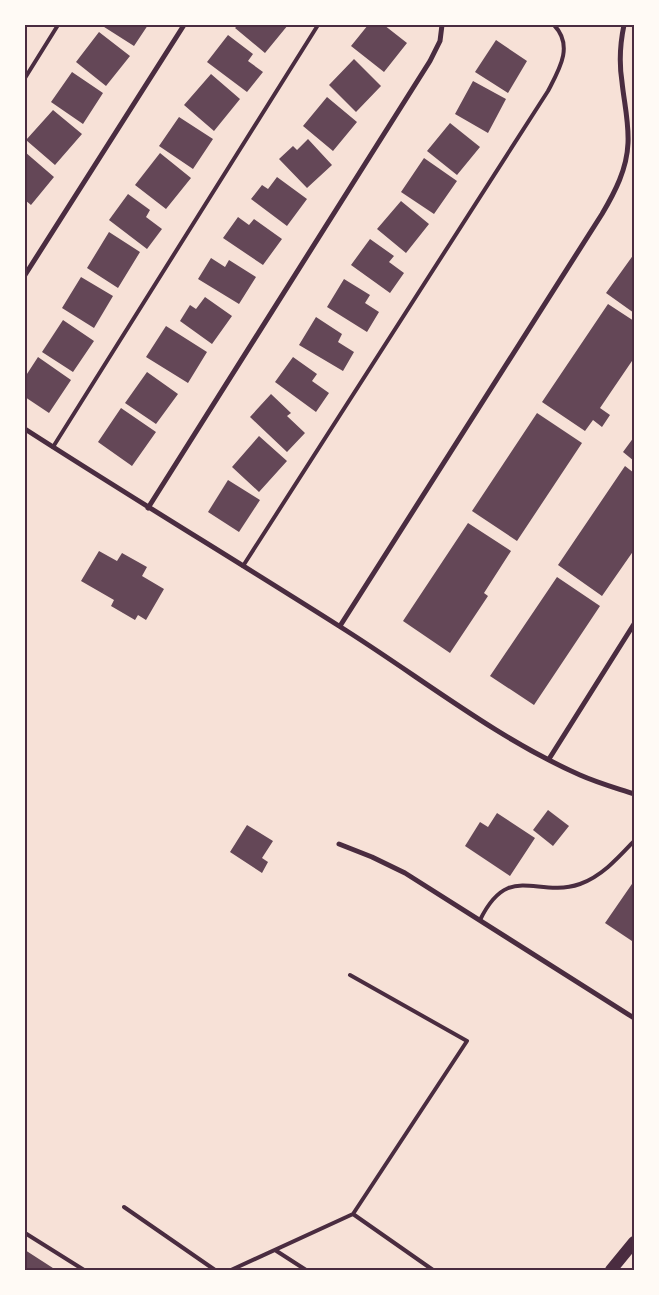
<svg xmlns="http://www.w3.org/2000/svg" width="659" height="1295" font-family="Manrope,sans-serif">
<style>
.building{fill:#644757}
.lines{fill:none;stroke-linecap:round;stroke-linejoin:round}
.service{stroke:#4a2c40;stroke-width:4}
.minor{stroke:#4a2c40;stroke-width:5}
.primary{stroke:#4a2c40;stroke-width:12}
.neatline{fill:none;stroke:#4a2c40;stroke-width:2}
</style>
<rect width="100%" height="100%" fill="#f7e1d7"/>
<path class="building" d="M101,25h47l-14,21z
M238,25h50l-23,28 -30,-25z
M368,25h16l23,18 -23,29 -33,-26z
M99,32l31,24 -24,30 -30,-24z
M228,35l25,19 -5,7 15,11 -16,20 -40,-30z
M496,40l31,21 -19,32 -33,-21z
M354,59l27,27 -25,26 -27,-27z
M72,72l31,21 -20,31 -32,-22z
M211,74l29,25 -26,32 -30,-26z
M473,81l33,18 -18,34 -33,-19z
M327,97l30,25 -24,29 -30,-25z
M53,110l29,24 -27,31 -29,-25z
M179,117l34,22 -20,30 -34,-23z
M450,123l30,24 -23,28 -30,-24z
M308,139l24,26 -25,23 -28,-29 14,-13 4,4z
M25,152l29,25 -23,28 -6,-5z
M160,153l31,25 -25,31 -31,-24z
M424,158l33,23 -23,33 -33,-22z
M277,177l30,22 -20,27 -36,-27 11,-14 6,4z
M128,194l22,16 -4,7 16,12 -15,20 -38,-29z
M401,201l28,23 -23,29 -29,-24z
M238,217l11,8 5,-6 28,20 -19,26 -40,-27z
M109,232l31,20 -22,36 -31,-20z
M370,239l24,17 -5,6 15,11 -14,20 -39,-28z
M634,254v59l-28,-20z
M211,258l14,9 4,-7 27,17 -17,27 -41,-25z
M81,277l32,19 -19,32 -32,-20z
M344,279l26,16 -5,8 14,9 -12,20 -40,-25z
M205,297l27,19 -20,28 -32,-23 10,-16 6,4z
M608,304l26,17v37l-34,50 10,7 -8,12 -9,-7 -8,11 -43,-29z
M316,317l26,17 -4,8 16,10 -11,19 -44,-26z
M63,320l31,21 -21,31 -31,-20z
M166,326l41,26 -19,31 -42,-26z
M38,357l33,23 -22,33 -24,-16v-20z
M293,357l24,17 -5,7 17,12 -13,19 -41,-30z
M147,372l31,22 -22,30 -31,-21z
M271,394l20,19 -4,3 18,17 -18,19 -37,-35z
M121,408l35,24 -24,34 -34,-24z
M537,413l45,30 -65,98 -45,-30z
M259,436l28,25 -28,31 -27,-25z
M634,437v24l-11,-9z
M625,466l9,7v77l-32,46 -44,-31z
M228,480l32,20 -21,32 -31,-20z
M468,523l43,28 -27,42 4,3 -38,57 -47,-32z
M99,551l18,10 5,-8 25,14 -5,9 22,13 -18,31 -8,-5 -3,5 -24,-14 3,-6 -33,-19z
M557,577l43,29 -66,99 -44,-29z
M548,810l21,16 -16,20 -20,-16z
M497,813l38,25 -25,38 -45,-30 15,-24 8,5z
M247,825l26,16 -11,17 6,4 -6,11 -32,-21z
M634,881v56l-2,4 -27,-18z
M25,1250l31,20h-31z"/>
<g class="lines">
<path class="service" d="M25,78l33,-53
M53,447l265,-422
M243,566l305,-475c11,-21 26,-45 6,-66
M480,920c29,-59 56,-21 100,-36 22,-8 38,-26 54,-43
M124,1207l91,63
M353,1214l80,56
M25,1233l59,37
M275,1250l31,20
M231,1270l122,-56 114,-173 -117,-66"/>
<path class="minor" d="M25,275l159,-250
M25,429c104,67 210,131 314,197 80,50 155,111 241,149 18,8 36,13 54,19
M148,508l282,-447 10,-20 2,-16
M340,626l262,-412c13,-22 25,-45 26,-71 1,-21 -4,-41 -6,-61 -3,-19 -2,-38 2,-57
M549,759l85,-135
M339,844l33,13 33,16 229,145"/>
<path class="primary" d="M611,1270l23,-28"/>
</g>
<rect width="659" height="1295" fill="none" stroke="#fffaf5" stroke-width="52"/>
<rect x="26" y="26" width="607" height="1243" class="neatline"/>
</svg>
